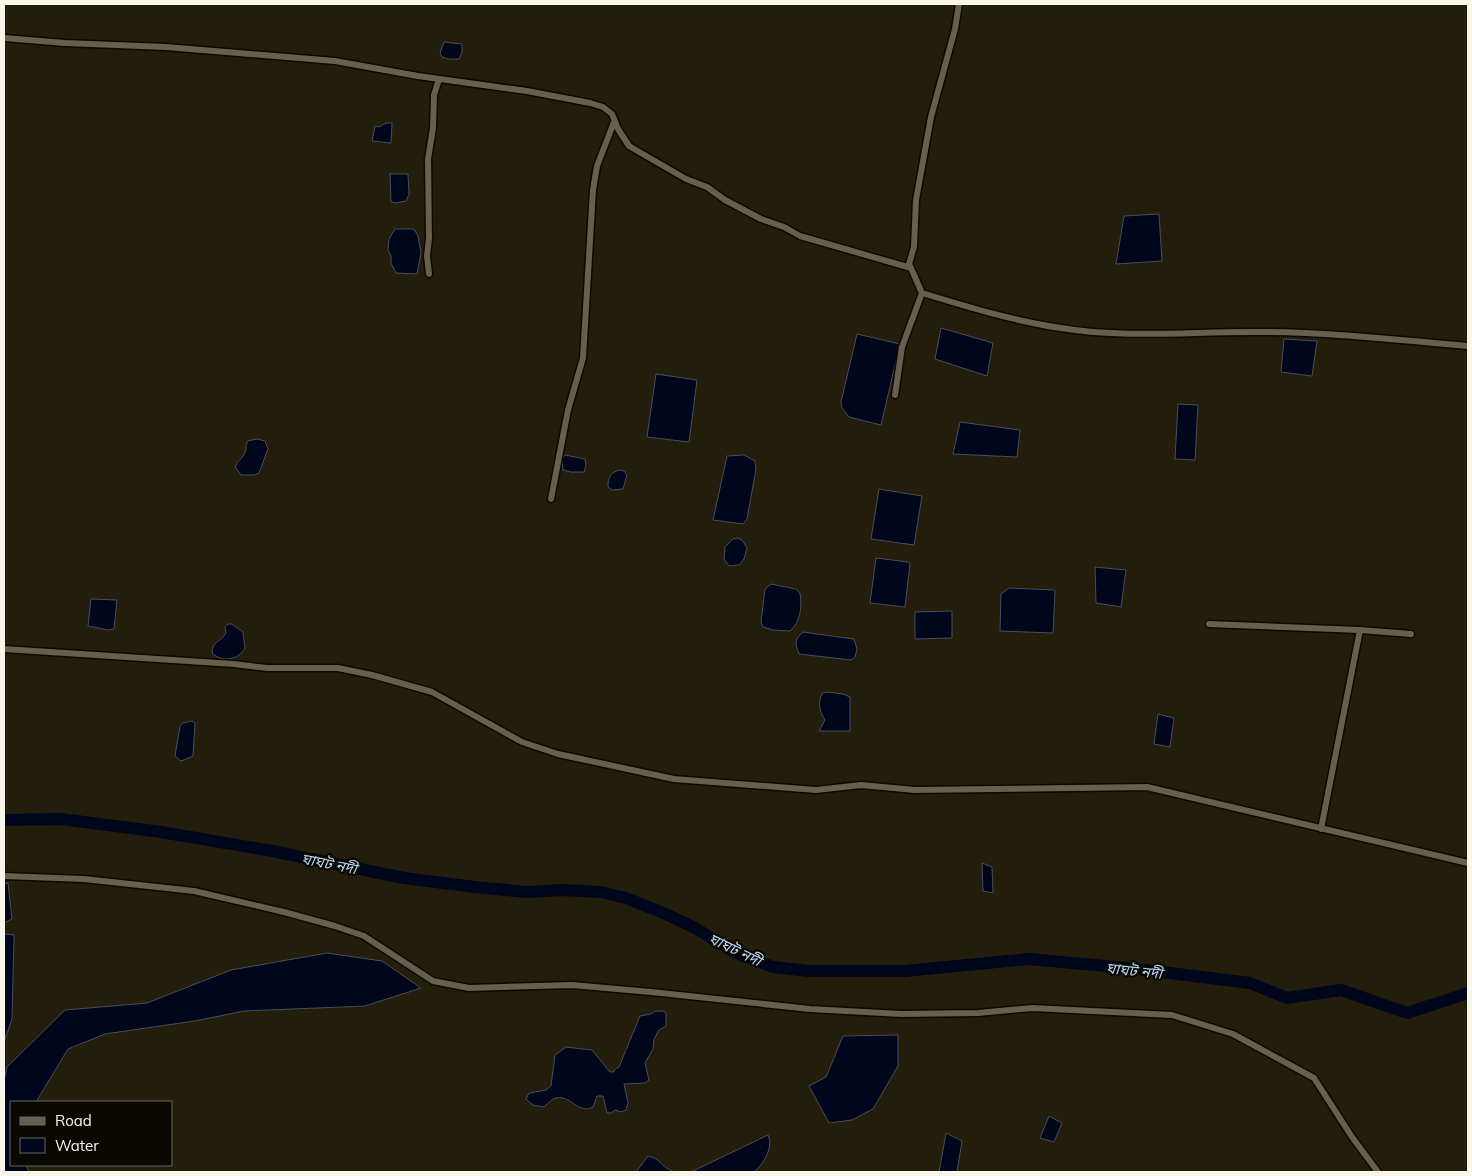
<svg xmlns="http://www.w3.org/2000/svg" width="1472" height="1176" font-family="Mulish,'Noto Sans Bengali',sans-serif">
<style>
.water{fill:#00061c;stroke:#4a4e5a}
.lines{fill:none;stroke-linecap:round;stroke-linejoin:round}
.river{stroke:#00061c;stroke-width:12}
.street-casing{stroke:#0d0800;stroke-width:9}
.street{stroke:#655f4b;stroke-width:6}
.labels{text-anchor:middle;stroke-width:4.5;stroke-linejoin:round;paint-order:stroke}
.water-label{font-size:15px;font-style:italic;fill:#bad8f6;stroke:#0a0803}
</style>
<rect width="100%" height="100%" fill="#231e0b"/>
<path class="water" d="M444,42l18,2v8l-3,7h-11l-6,-2 -2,-4z
M386,123h6l-1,20 -19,-2 3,-15 4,1z
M390,174h18l1,20 -3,7 -10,2 -5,-1z
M1159,214l3,47 -46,3 8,-48z
M395,229h19l4,7 3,17 -4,21 -21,-1 -5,-10v-7l-3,-6 1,-11z
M941,328l52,15 -6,33 -52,-17z
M857,334l43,10 -19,81 -32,-8 -7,-9 -1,-6z
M1284,339l33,2 -5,35 -31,-4z
M656,374l41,6 -8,62 -42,-5z
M1178,404l20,1 -3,55 -20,-1z
M960,422l60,8 -3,27 -64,-3z
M257,439l8,2 3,8 -9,24 -5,2h-13l-6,-8c2,-6 7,-8 10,-14 2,-4 0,-8 3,-12z
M565,455l20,4 1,6 -2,7h-13l-8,-2 -1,-11z
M744,455l11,6 1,8 -9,50 -4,5 -30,-4 14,-64z
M620,470l4,1 3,4 -4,14 -11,1 -4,-3c0,-9 2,-15 12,-17z
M879,489l43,7 -8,49 -43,-6z
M738,538l5,3 4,7 -3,11 -5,6 -10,1 -5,-7 1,-12 8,-8z
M876,558l32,4 2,2 -5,43 -35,-4z
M1095,567l31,3 -5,37 -25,-4z
M771,584l25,5 4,4c2,14 1,28 -10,38l-17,-1 -10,-3 -2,-5 4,-33z
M1009,588l46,2 -2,43 -53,-2 1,-37z
M91,599l26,1 -3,29 -6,1 -20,-4z
M952,611v27l-37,1v-27z
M228,624h4l11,8 2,16c-6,12 -23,15 -33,5 0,-12 9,-11 14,-20l-1,-6z
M803,632l51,7 3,10 -2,8 -4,3 -52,-6c-4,-11 -5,-14 4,-22z
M828,692l15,2 7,3v34h-31l6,-11c-6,-10 -7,-16 -3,-27z
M1158,714l16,4 -4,29 -16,-3z
M192,721l3,2 -2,33 -12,5 -6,-5 5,-30 3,-3z
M982,863l10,4 1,26 -10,-2z
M8,883l4,36 -8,4v-39z
M4,934l10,1 -2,84 -8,23z
M327,953l55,8 39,27 -56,18 -121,5 -49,10 -90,13 -37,15 -32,53h-25v63h15l3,7h-25v-91l3,-14 58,-57 82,-7 84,-33z
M655,1011h8l3,2v13l-7,4 -5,9 -1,10 -8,14 4,17 -4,3 -21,1 4,19 -2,7 -5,2 -6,-2 -4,3h-4l-4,-17h-6l-4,11c-15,8 -23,-13 -37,-9 -5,1 -9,7 -13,9l-10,-2 -7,-6 3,-6 17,-3 5,-4 4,-31 11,-8 26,3 18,22h3l2,-3 4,-2 21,-51 11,-2z
M898,1035v31l-25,43 -21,11 -23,3 -20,-37 17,-9 17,-41z
M1049,1116l13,7 -8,19 -14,-4z
M946,1133l16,8 -5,31h-18z
M768,1135c6,12 -5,30 -14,37h-63z
M648,1156c12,2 15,13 27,16h-54h15z"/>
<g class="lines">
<path class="river" d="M4,820l57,-1 100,13 111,19 132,27 71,9 52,5 35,-2 39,2 25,6 42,17 27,13 41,25 37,14 36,4h96l124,-12 109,10 112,14 37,15 54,-8 66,23 61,-20"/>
<g class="street-casing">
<path id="street" d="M4,38l61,5 101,4 169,14 83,15 109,15 63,12 13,4 9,7 6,15 11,17 57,33 21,8 18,13 36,19 23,8 16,9 111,32 11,25c46,14 92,28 139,35 66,11 134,3 200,4 69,0 138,8 207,14
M911,268l-2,-4 5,-17 2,-47 15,-83 24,-88 4,-25
M429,274l-2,-18 2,-18 -1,-79 5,-31 1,-33 5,-16
M895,395l7,-48 20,-54
M551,499l17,-89 15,-52 10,-168 4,-24 17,-44
M1209,624l151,6 51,4
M4,649l230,15 33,4h71l34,7 60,17 90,50 36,12 116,25 142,11 45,-5 54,5 232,-3 321,76
M1321,829l39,-199
M4,876l80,3 110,12 90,21 51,14 29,10 69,45 36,7 103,-3 79,7 159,17 91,5 77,-1 54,-5 140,7 61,19 81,44 38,59 26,35"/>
</g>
<use href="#street" class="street"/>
</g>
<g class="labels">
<g class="water-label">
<text transform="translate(329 864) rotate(11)" y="5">ঘাঘট নদী</text>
<text transform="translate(735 950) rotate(26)" y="5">ঘাঘট নদী</text>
<text transform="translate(1134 971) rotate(6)" y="5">ঘাঘট নদী</text>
</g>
</g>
<rect width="1472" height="1176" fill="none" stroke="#f8f5e9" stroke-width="10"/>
<rect x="10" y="1101" width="162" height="65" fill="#0a0803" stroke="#69675f"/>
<rect x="20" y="1117" width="25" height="8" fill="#655f4b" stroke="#69675f"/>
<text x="55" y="1126" font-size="15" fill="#f8f5e9">Road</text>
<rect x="20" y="1138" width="25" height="15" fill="#00061c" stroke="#69675f"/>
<text x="55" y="1151" font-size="15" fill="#f8f5e9">Water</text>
</svg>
